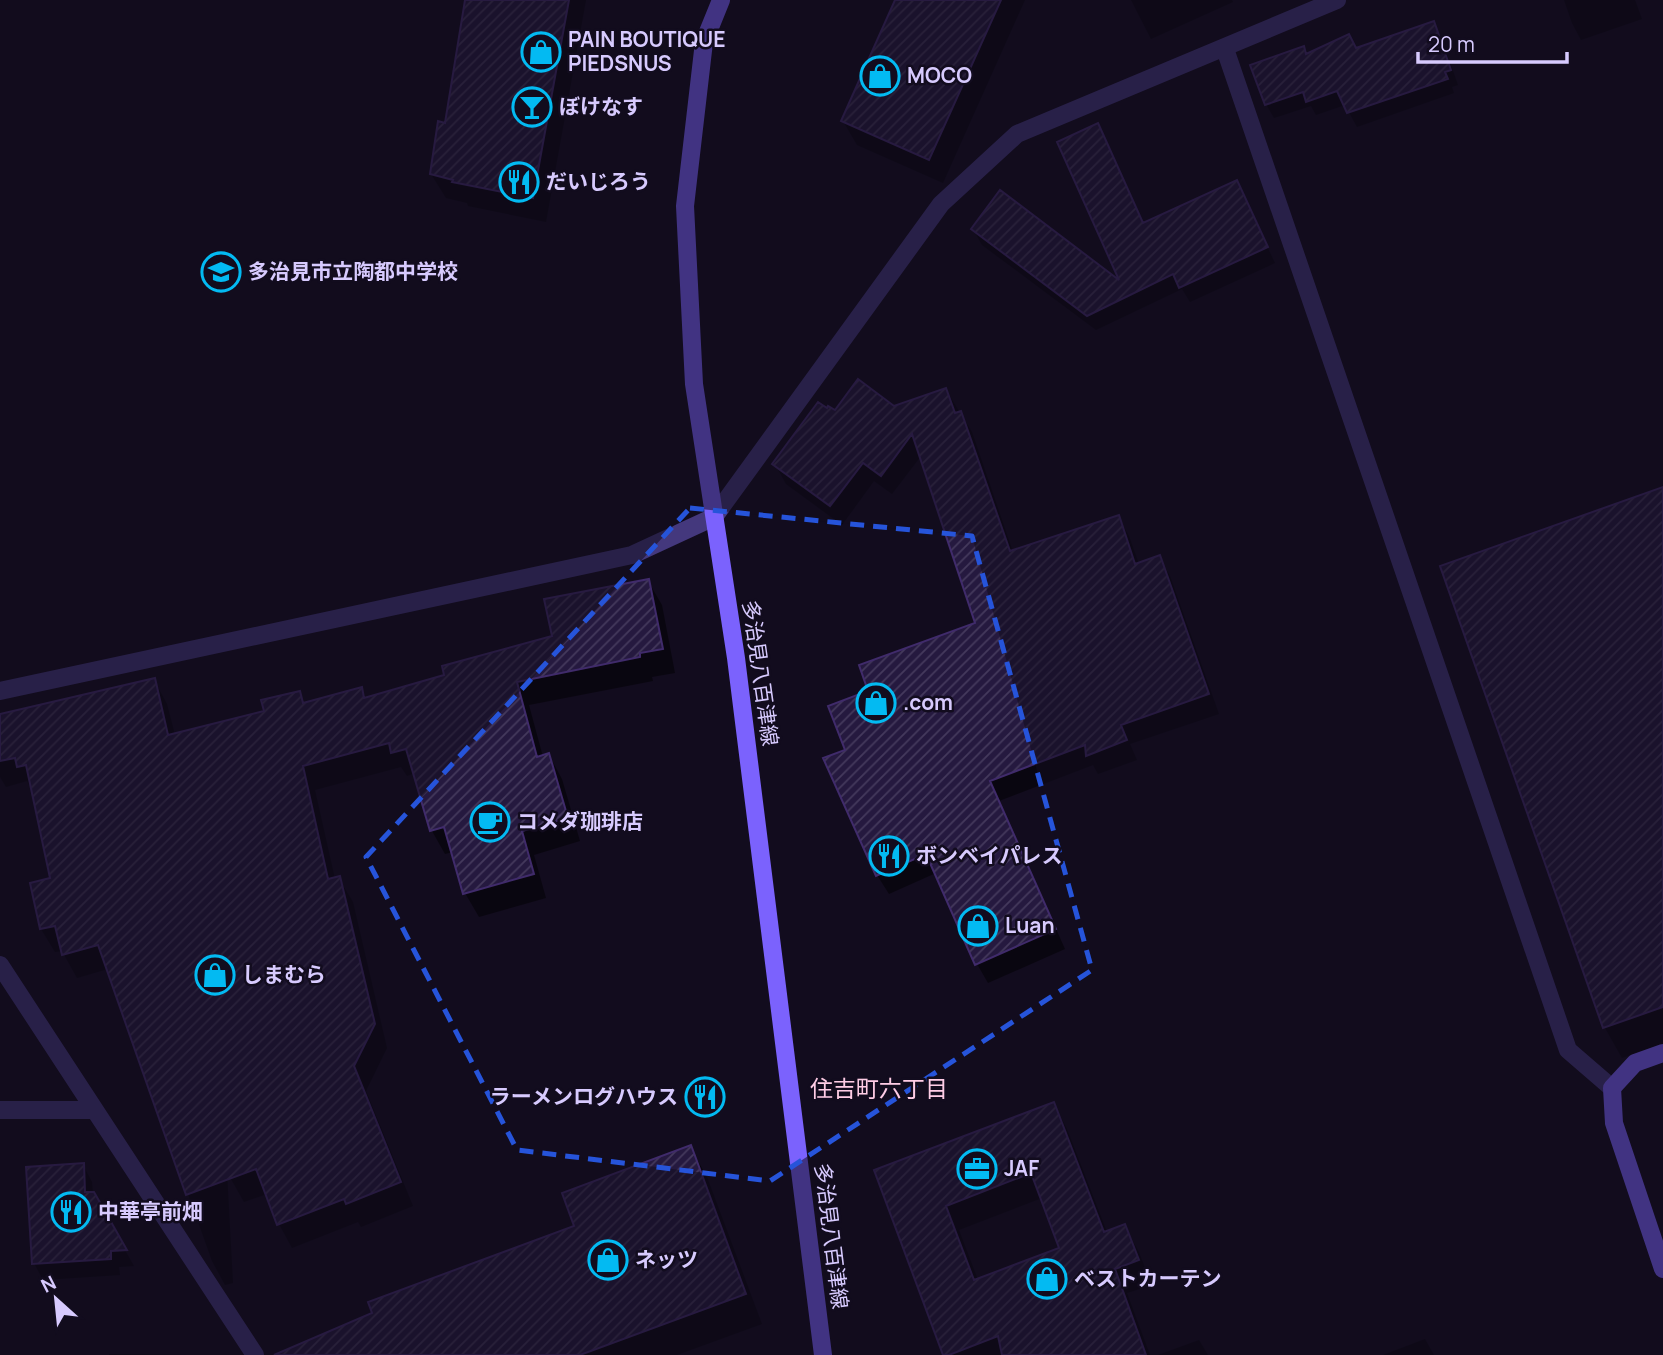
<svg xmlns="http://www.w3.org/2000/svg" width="1663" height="1355" font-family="Manrope,'Noto Sans JP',sans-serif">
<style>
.shadow{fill:#0007;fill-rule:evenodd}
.building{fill:url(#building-hatch);stroke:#402b6b;stroke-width:2;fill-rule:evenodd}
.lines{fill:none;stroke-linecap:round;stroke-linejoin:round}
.street{stroke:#44387d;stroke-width:18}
.secondary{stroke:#7b62fd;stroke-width:18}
.marked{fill:none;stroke:#2654da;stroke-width:5;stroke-dasharray:14 9;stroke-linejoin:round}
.labels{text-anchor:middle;stroke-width:5;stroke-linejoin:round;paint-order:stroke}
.poi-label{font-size:21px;font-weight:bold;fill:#d7cafe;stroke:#120c1e;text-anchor:start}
.street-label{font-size:21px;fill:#d7cafe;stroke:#120c1e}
.neighbourhood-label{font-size:23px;fill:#fecce5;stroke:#120c1e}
</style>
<defs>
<pattern id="building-hatch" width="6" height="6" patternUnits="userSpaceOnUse" patternTransform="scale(1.75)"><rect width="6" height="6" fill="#25193f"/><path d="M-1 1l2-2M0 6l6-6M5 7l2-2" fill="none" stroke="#44395c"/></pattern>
</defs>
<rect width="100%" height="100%" fill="#120c1e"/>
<path class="shadow" d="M467,0h119l-40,222 -78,-16 -1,-3 -21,-5 -15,-24 16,-49z
M897,0h128l-82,183 -86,-38 -14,-24z
M1131,0h101l1,2 -82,37z
M1564,0h71l7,19 -61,21 -9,-17z
M1433,23l8,14 17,48 -6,2 2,6 -97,34 -12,-22 -29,10 -5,-9 -37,12 -8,-14 37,-55 4,6 49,-5z
M1106,140l38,85 92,-43 39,81 -85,39 -8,-13 -86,41 -114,-85 -9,-16 150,56z
M946,390l26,42 41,120 105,-35 11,19 10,28 20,-7 11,19 49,138 -89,30 7,16 -39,14 -5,-9 -94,36 66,148 -77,34 -11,-19 -41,-91 -47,21 -12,-19 -30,-124 24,-59 107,-68 -57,-168 -29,38 -18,-13 -32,44 -56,-41 -11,-20 60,-52 59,-4z
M1663,489v555l-41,14 -17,-30 -163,-461z
M648,581l14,24 13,68 -23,4 1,4 -124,24 14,52 6,-2 13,24 18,62 -46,14 12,43 -67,19 -14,-24 -12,-41 -8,2 -13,-23 -17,-58 -8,3 -6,-9 -86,23 20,89h4l14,23 34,146 -21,43 47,115 -52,21 -3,-5 -66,26 -13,-24 -12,-30 -23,8 -17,-30 6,111 -8,2 -13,-24 -104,-292 -31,9 -15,-27 -7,1 -14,-23 -9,-45 20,-5 -20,-89 -5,-9 -21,6 -6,-10v-61l154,-36 13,24 8,31 91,-23 33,-19 6,11 56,-15 5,10 81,-23 107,-38z
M1054,1104l13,25 40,103 17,-6 14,24 14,35 -25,8 23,62h-205l-69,-184zM1042,1198l19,51 -83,31 -19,-50z
M690,1147l17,30 55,147 -85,31h-372l271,-128z
M83,1165l9,17 1,12 41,72 -15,1 1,8 -77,5 -9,-17z
M1425,1339l9,16h-51z
M1199,1340l9,15h-50z
M109,1354l78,1h-78z"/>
<path class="building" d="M465,0h104l-36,198 -81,-16 1,-2 -23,-6 8,-53 7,2z
M895,0h106l-72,160 -88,-39z
M1434,21l17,49 -6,2 3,7 -101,34 -10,-22 -31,11 -3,-10 -38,13 -15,-40 54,-19 2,8 43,-20 7,14z
M1098,123l45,100 94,-43 31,67 -89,41 -6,-14 -86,42 -116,-87 29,-39 119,90 -62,-138z
M858,379l36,27 52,-18 9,25 6,-2 49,140 109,-36 16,49 25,-9 49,139 -88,31 6,15 -41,16 -1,-11 -95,36 66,148 -81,36 -49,-111 -50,22 -53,-118 22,-8 -17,-44 40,-15 -9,-26 116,-42 -63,-189 -31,42 -18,-13 -33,43 -58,-42 46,-62 9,6 1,-2 7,4z
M1663,487v520l-60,21 -163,-462z
M649,579l14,70 -23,4v4l-123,25 20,75 12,-4 19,65 -46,13 12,43 -71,20 -19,-67 -14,4 -24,-82 -15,4 -2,-10 -86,23 25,113 12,-3 35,148 -21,42 47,116 -55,22 -2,-5 -67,26 -21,-56 -70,26 -88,-250 -36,10 -7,-29 -15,3 -10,-46 20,-5 -24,-113 -9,2 -2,-9 -15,3v-47l155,-36 13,57 96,-24 -3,-11 39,-9 3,12 59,-16 2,11 80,-23 -2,-9 110,-30 -8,-37z
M1054,1102l50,130 21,-8 14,36 -24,9 31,86h-144l-4,-19 -49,19h-6l-69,-185zM1031,1173l28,75 -85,32 -28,-74z
M691,1145l55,149 -166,61h-306l98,-42 -4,-11 206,-76 -12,-33z
M84,1163l1,29h9l33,58 -16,1v8l-79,5 -6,-97z"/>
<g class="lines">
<path class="street" d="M1225,49l343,1001 44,38
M0,691l632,-136 82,-38 227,-313 76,-70 320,-134
M0,965l255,390
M0,1110h94"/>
<path class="secondary" d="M721,0l-17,42 -19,164 9,178 42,274 87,697
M1663,1053l-28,10 -23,25 2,35 49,146"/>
</g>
<path d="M0 0H1663V1355H0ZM690,508l282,28 120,434 -322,211 -253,-31 -151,-293z" fill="#120c1e" fill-opacity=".55" fill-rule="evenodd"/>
<path class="marked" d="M690,508l282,28 120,434 -322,211 -253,-31 -151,-293z"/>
<defs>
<g id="shop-ring" transform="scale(2.0125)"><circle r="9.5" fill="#120c1e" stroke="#03baf2" stroke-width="1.5"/><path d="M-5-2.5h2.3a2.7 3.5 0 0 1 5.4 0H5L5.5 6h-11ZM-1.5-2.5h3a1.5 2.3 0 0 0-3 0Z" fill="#03baf2"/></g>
<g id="bar-ring" transform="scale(2.0125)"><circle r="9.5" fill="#120c1e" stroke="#03baf2" stroke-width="1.5"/><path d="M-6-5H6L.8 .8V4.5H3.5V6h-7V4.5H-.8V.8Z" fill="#03baf2"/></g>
<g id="restaurant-ring" transform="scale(2.0125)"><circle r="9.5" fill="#120c1e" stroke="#03baf2" stroke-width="1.5"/><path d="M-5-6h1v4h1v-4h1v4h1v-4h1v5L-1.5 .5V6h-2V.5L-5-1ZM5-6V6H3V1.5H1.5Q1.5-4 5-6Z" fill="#03baf2"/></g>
<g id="school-ring" transform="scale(2.0125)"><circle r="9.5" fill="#120c1e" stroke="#03baf2" stroke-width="1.5"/><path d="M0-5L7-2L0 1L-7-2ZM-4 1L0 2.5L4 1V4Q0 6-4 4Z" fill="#03baf2"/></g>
<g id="cafe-ring" transform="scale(2.0125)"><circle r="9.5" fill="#120c1e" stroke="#03baf2" stroke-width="1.5"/><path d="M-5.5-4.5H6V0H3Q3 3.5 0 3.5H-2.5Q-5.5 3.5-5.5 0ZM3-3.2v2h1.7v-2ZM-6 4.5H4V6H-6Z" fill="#03baf2"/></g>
<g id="office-ring" transform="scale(2.0125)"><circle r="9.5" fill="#120c1e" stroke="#03baf2" stroke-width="1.5"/><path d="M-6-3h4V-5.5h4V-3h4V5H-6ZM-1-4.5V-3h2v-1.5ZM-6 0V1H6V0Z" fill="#03baf2"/></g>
</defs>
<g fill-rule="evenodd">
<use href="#shop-ring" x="541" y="52"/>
<use href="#shop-ring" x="880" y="76"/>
<use href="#bar-ring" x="532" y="107"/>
<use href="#restaurant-ring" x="519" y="182"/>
<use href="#school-ring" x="221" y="272"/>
<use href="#shop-ring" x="876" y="703"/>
<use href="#cafe-ring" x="490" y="822"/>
<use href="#restaurant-ring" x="889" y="856"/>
<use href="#shop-ring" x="978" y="926"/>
<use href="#shop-ring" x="215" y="975"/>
<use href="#restaurant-ring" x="705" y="1097"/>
<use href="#office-ring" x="977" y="1169"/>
<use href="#restaurant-ring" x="71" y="1212"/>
<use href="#shop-ring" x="608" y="1260"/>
<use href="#shop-ring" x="1047" y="1279"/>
</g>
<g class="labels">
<g class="poi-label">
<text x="568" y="47">PAIN BOUTIQUE<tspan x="568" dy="24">PIEDSNUS</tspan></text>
<text x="907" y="83">MOCO</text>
<text x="559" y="114">ぼけなす</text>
<text x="546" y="189">だいじろう</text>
<text x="248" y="279">多治見市立陶都中学校</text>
<text x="903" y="710">.com</text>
<text x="517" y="829">コメダ珈琲店</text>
<text x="916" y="863">ボンベイパレス</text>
<text x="1005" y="933">Luan</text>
<text x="242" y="982">しまむら</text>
<text x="678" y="1104" text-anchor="end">ラーメンログハウス</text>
<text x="1004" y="1176">JAF</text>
<text x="98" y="1219">中華亭前畑</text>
<text x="635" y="1267">ネッツ</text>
<text x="1074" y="1286">ベストカーテン</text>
</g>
<g class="street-label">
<text transform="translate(760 673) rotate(82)" y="7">多治見八百津線</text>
<text transform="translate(831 1236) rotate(83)" y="7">多治見八百津線</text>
</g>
<g class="neighbourhood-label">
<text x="879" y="1097">住吉町六丁目</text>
</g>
</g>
<g transform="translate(56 1299) rotate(333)" stroke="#120c1e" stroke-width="5" paint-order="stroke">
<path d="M0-5L12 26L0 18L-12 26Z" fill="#d7cafe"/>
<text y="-10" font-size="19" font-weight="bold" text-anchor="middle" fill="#d7cafe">N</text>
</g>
<path d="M1418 52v10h149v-10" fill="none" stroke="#d7cafe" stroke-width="3.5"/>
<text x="1428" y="52" font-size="21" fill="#d7cafe" stroke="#120c1e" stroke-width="5" paint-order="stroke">20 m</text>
</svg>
